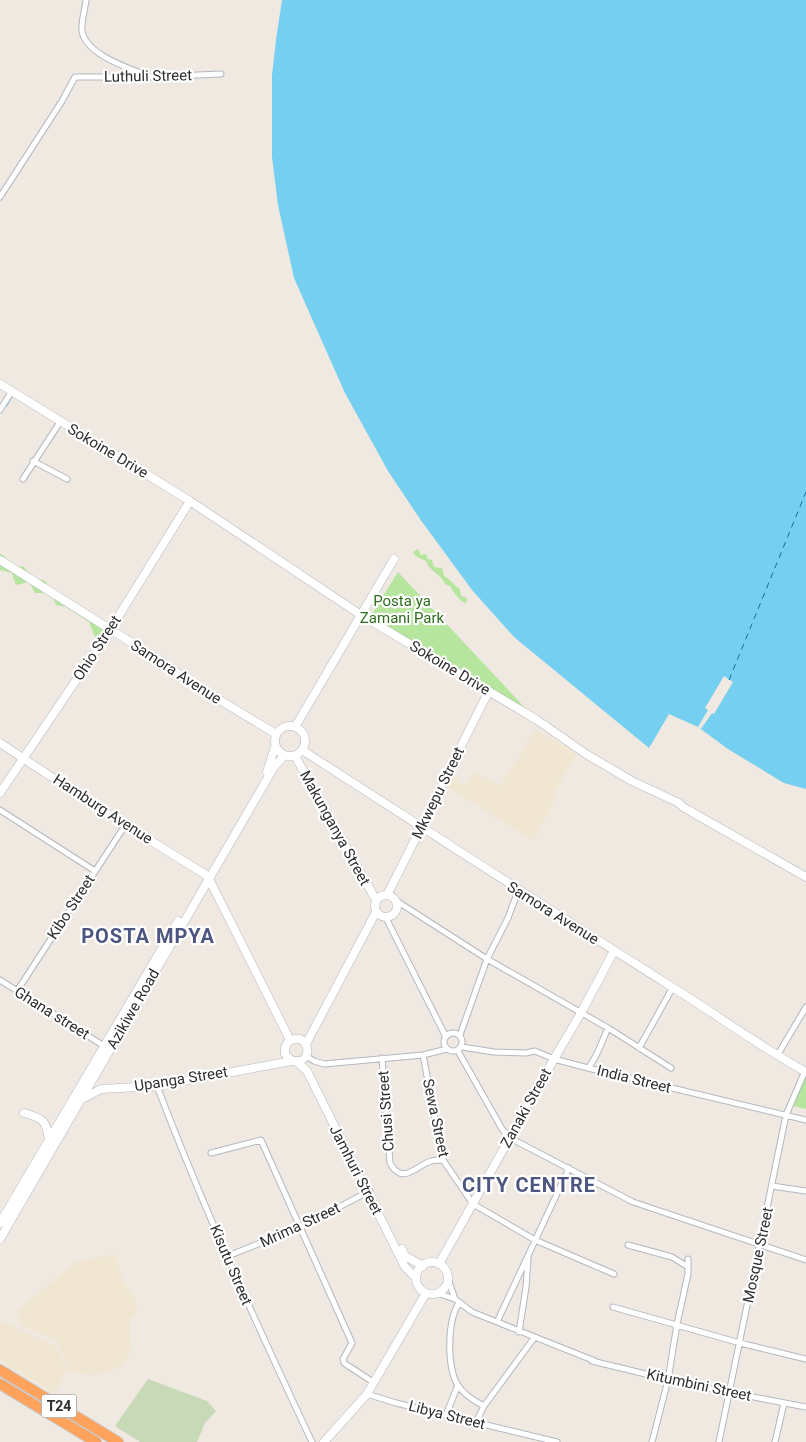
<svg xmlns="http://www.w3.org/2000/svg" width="806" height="1442" font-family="Roboto,sans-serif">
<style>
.education{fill:#f0e6d1}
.green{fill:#b6e59e}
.cemetery{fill:#c8d9b8}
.water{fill:#75cff0}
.pier{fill:#efe9e1}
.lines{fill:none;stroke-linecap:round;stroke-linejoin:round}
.stream{stroke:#75cff0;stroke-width:2}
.ferry{stroke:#0d6fa3;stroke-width:1;stroke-dasharray:6 5;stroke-linecap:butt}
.street-casing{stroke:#b4b7c1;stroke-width:7}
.secondary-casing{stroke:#b4b7c1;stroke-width:9}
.highway-casing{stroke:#c9c9c9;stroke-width:12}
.street{stroke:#fff;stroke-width:5}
.secondary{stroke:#fff;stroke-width:8}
.highway{stroke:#ffa35c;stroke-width:10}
.labels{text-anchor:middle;stroke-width:4.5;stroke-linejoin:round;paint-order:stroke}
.shield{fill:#fff;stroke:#6d6d6d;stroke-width:1}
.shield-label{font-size:14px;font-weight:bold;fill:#2e2e2e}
.street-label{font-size:15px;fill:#2e2e2e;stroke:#fff}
.park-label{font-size:15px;fill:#2c6e1b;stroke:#fff}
.district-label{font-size:20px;font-weight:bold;letter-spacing:1px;fill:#4d5680;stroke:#fff}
</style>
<rect width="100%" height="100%" fill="#efe9e1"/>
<path class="education" d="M535,730l42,23 -22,38 1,7 -23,43 -86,-55 7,-9 4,2 -2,3 9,5 9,-15 26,14 10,-18 3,-1z
M115,1254l8,28 11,15 3,10v5l-8,9 2,30 -10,16 -23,8 -23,-2 -7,-2 -10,-30 -38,-16 -2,-15 58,-48z
M2,1321l55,26 10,24 -12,23 -55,-34v-36z"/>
<path class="green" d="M418,549l3,6 5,-1 2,5 4,1 2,7 8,1 2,8c7,3 9,9 16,13l1,7 6,2 -1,6c-6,-3 -13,-12 -16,-18l-5,-2c-4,-10 -16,-13 -19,-23l-11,-5 -2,-4z
M0,554l3,1 11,13 9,-2 10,13 11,1 10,11 9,3 6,10 8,-1 16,16 14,4 -2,12 -10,2 -6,-15 -23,-15 -10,-2 -5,-12h-16l-6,-11 -13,3 -4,-12 -12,-3z
M398,572l129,138 -157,-93z
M805,1075l1,1v33l-14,-3z"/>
<path class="cemetery" d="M148,1379l59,22 9,10 -11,12 -8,19h-57l-25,-16z"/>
<path class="water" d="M282,0h524v789l-22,-6 -56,-34 -30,-22 -29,-13 -20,34 -135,-111 -42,-47 -52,-71 -32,-48 -43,-78 -51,-115 -16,-73 -6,-48v-82l4,-35z"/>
<path class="pier" d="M724,676l9,6 -19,32 -2,-1 -11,16 -3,-2 10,-17 -3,-2z"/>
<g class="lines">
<path class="stream" d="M6,406l6,-10"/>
<path class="ferry" d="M729,680l77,-188"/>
<g class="street-casing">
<path id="street" d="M86,0c-1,9 -5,22 -4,31 4,24 47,37 66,45
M0,197l62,-96 13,-24h76l70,-3
M0,410l12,-19
M33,461l34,18
M23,479l37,-57
M0,810l95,61
M395,900l92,59 121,69 63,40
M386,918l60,119
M0,980l104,66
M17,991l109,-167
M444 1042a9 9 0 1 1 18 0a9 9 0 1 1-18 0Z
M460,1035l27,-76 21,-41 10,-27
M462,1047l32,5 32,1 9,-2 19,8 34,9 218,52
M639,1048l34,-61
M458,1051l44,78 8,9 123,64 173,58
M423,1055l20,105 30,44 62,36 79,34
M306,1056l8,5 10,3 99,-9 24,-6
M777,1056l29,-49
M382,1058l8,105c13,23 25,3 41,-2 3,-1 8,-1 12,-1
M588,1068c9,-10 14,-27 20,-40
M157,1086c46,121 100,239 155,356
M211,1153l50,-13 91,203 -9,16 1,4 29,19
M772,1186l34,5
M628,1245l44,12 16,10
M228,1256l72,-29 70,-36
M448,1279l7,20
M437,1293l18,6 17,13 123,49
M459,1303c-12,18 -12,63 -2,81 6,10 17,17 27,22
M613,1307l127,36 66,16
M497,1322l72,-154
M519,1332l7,-45 2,-29
M592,1361l99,24 115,22
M367,1394l29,9 161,39
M446,1415l12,-30
M476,1422l8,-16 50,-68
M652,1442l16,-62 9,-56 11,-50v-15
M719,1442l67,-327 19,-44
M775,1442l9,-39"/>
</g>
<g class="secondary-casing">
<path id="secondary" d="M0,384l190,117 171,114 176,105 49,34 46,27 47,22 4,4 123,70
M0,560l167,105 21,16 88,53
M275 741a15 15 0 1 1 30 0a15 15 0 1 1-30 0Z
M295,727l99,-168
M0,743l103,68 103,64 3,4 81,161
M302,750c123,79 246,159 370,237 45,28 87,59 134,85
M295,756l81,144
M267,772l8,-25
M0,793l110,-163 80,-129
M375 906a11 11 0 1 1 22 0a11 11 0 1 1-22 0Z
M387,895c35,-68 67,-136 102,-204
M306,1044l70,-132
M297,1062l10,9 98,196 11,11
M82,1099l19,-10 56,-3 135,-25h9c9,-6 8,-17 -1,-22 -11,-1 -16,5 -15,15l7,7
M24,1113c18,5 23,7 25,28
M0,1223l178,-302
M0,1239l274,-472 10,-11
M402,1249l3,7 18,10
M416 1278a16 16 0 1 1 32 0a16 16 0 1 1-32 0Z
M439,1264l115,-205 27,-46 33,-62
M324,1442l43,-48 59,-101"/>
</g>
<g class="highway-casing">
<path id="highway" d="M0,1370l118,72
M0,1384l96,58"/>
</g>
<use href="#street" class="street"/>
<use href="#secondary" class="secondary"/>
<use href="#highway" class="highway"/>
</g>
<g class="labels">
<rect class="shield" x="41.5" y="1394.5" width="35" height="23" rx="4"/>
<g class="shield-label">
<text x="59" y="1411">T24</text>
</g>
<g class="street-label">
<text transform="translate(148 76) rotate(-1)" y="5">Luthuli Street</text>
<text transform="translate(108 451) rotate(31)" y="5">Sokoine Drive</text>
<text transform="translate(97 648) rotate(-57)" y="5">Ohio Street</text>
<text transform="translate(450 668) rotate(31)" y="5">Sokoine Drive</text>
<text transform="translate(176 672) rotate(33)" y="5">Samora Avenue</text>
<text transform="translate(438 793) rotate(-64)" y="5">Mkwepu Street</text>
<text transform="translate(103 809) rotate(33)" y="5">Hamburg Avenue</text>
<text transform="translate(335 828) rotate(61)" y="5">Makunganya Street</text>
<text transform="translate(71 907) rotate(-57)" y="5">Kibo Street</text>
<text transform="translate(553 913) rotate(32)" y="5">Samora Avenue</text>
<text transform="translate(133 1009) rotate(-60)" y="5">Azikiwe Road</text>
<text transform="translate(52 1013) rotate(32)" y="5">Ghana street</text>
<text transform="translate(181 1079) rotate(-9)" y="5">Upanga Street</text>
<text transform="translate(634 1079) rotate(14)" y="5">India Street</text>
<text transform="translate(526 1108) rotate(-61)" y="5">Zanaki Street</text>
<text transform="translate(386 1111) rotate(-94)" y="5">Chusi Street</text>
<text transform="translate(436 1118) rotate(78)" y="5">Sewa Street</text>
<text transform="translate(356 1170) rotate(63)" y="5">Jamhuri Street</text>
<text transform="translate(300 1225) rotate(-25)" y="5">Mrima Street</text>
<text transform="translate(758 1255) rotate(-78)" y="5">Mosque Street</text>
<text transform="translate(231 1265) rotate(67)" y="5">Kisutu Street</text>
<text transform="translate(699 1385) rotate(12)" y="5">Kitumbini Street</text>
<text transform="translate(447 1415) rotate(14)" y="5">Libya Street</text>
</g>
<g class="park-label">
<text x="402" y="606">Posta ya<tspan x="402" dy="17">Zamani Park</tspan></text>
</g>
<g class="district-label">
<text x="148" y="943">POSTA MPYA</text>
<text x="529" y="1192">CITY CENTRE</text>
</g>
</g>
</svg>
